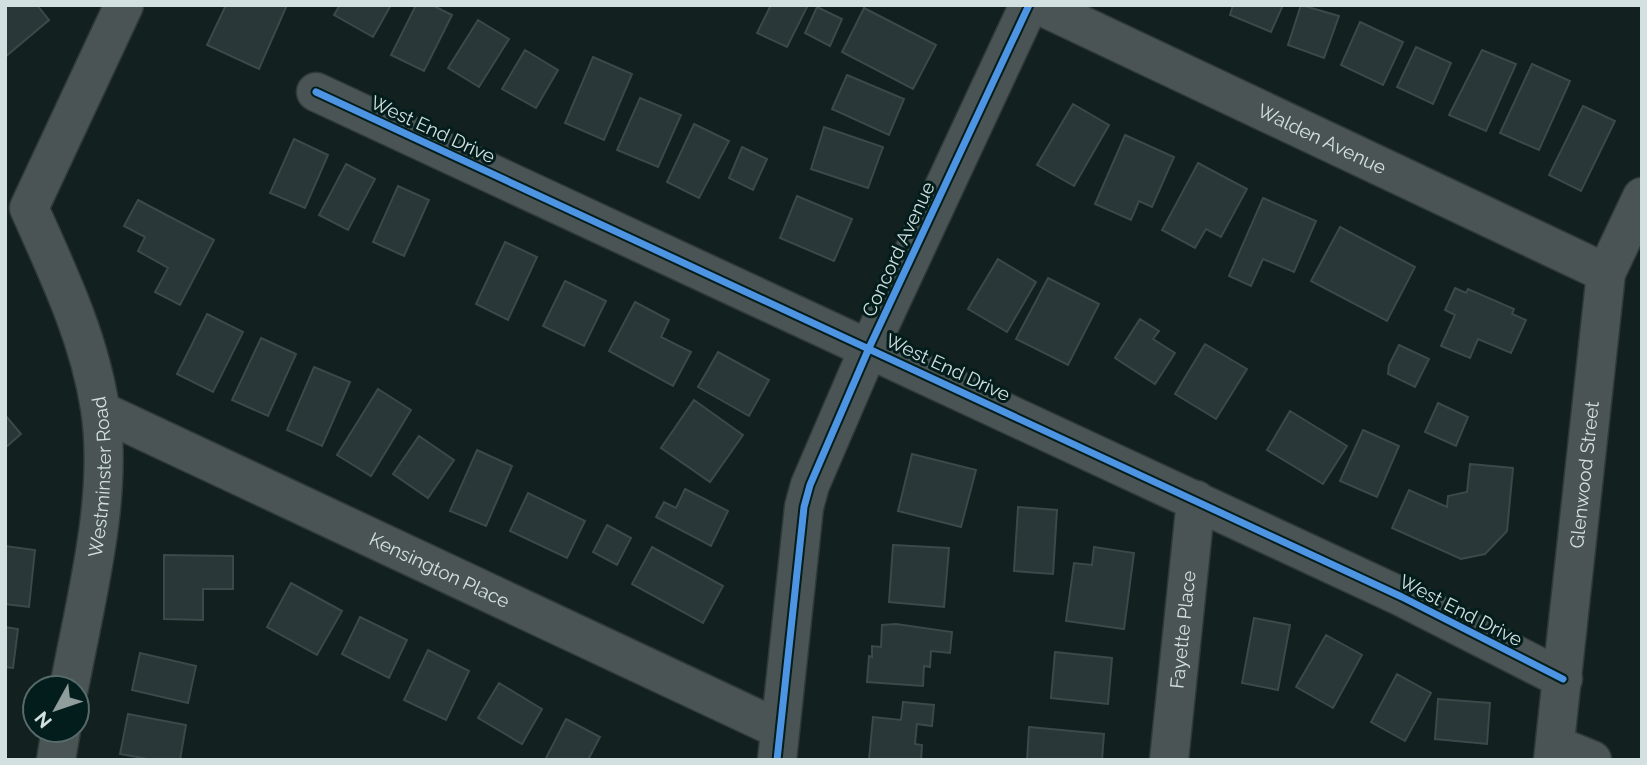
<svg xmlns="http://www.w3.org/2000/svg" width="1647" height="765" font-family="Raleway,sans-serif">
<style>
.building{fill:#293738;stroke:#3c4849;stroke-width:2}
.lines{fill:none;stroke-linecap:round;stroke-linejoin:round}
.minor-casing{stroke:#2f3938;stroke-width:41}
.minor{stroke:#4a5454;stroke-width:38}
.cycleway-casing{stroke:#031d1c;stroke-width:11}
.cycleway{stroke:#4d94e3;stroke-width:7}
.labels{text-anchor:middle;stroke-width:6;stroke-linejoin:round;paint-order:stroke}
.street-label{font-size:19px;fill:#d2e1e0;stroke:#031d1c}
</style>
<rect width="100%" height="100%" fill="#12201f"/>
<path class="building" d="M5,5h32l12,15 -44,37z
M226,5h61l-28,64 -52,-24z
M340,5h51l-18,32 -39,-22z
M416,5h16l20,10 -28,56 -33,-16z
M771,5h37l-21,42 -30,-14z
M1233,5h50l-12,27 -41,-17z
M1301,5l38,11 -15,42 -36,-13z
M817,7l25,12 -12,27 -25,-13z
M864,8l72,37 -23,44 -71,-37z
M478,20l31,19 -30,48 -31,-19z
M1360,22l43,20 -20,43 -42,-20z
M1416,47l35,16 -18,41 -36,-17z
M525,50l33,20 -22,38 -34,-19z
M1482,50l34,14 -30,67 -37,-16z
M593,57l39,17 -28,66 -39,-17z
M1532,64l38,17 -31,69 -39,-17z
M847,75l57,24 -15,36 -57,-26z
M640,98l41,17 -23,52 -41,-17z
M1073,104l36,21 -35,61 -37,-21z
M1583,106l32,15 -34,70 -32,-16z
M694,124l35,17 -30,57 -32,-16z
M824,127l59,20 -15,41 -57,-19z
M1125,135l49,22 -22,50 -13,-6 -8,19 -36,-16z
M294,139l34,16 -23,53 -35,-15z
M742,147l25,12 -14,31 -24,-12z
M1198,163l49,26 -26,48 -15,-8 -11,19 -33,-18z
M346,164l29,15 -27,51 -29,-15z
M398,186l31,14 -25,56 -31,-14z
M797,196l55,23 -18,42 -54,-23z
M1263,198l53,23 -22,51 -31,-13 -12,27 -22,-10z
M138,200l76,40 -34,65 -25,-13 13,-24 -30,-17 7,-14 -21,-11z
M1340,227l75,40 -28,54 -76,-40z
M505,242l32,15 -29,63 -32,-16z
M998,259l38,23 -29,50 -39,-23z
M1048,278l51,26 -31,61 -52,-26z
M565,281l41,20 -22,45 -41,-20z
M1455,288l11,5 2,-4 46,20 -2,5 14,6 -15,33 -33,-14 -8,19 -29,-12 14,-31 -10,-5z
M635,302l34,18 -8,17 30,15 -18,34 -64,-35z
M207,314l36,18 -30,60 -36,-18z
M1140,319l19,12 -6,8 22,14 -20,31 -40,-26z
M261,338l35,16 -28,62 -36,-16z
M1205,344l42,25 -31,50 -41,-25z
M1399,345l30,14 -14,28 -27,-13 1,-9z
M718,352l51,28 -20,36 -51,-29z
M314,367l36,15 -28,64 -35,-16z
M378,389l33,21 -40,66 -34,-21z
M694,400l49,35 -33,47 -49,-34z
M1438,403l30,14 -12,29 -31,-14z
M1290,411l57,35 -24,38 -56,-34z
M5,415l16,19 -16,14z
M1363,430l36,16 -22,51 -37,-16z
M419,436l35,24 -26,38 -35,-24z
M477,450l35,16 -26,60 -36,-15z
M912,454l64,16 -15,57 -63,-16z
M1470,464l43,4 -6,63 -22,23 -24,5 -69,-31 17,-38 38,17 1,-11 19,-4z
M685,489l43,22 -17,35 -55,-29 8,-15 12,6z
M528,493l57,28 -18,37 -57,-27z
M1018,507l39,3 -4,64 -39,-3z
M607,525l24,13 -14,27 -24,-13z
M893,545l56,3 -5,59 -55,-5z
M5,546l30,4 -6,57 -24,-3z
M652,547l71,39 -20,37 -71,-39z
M1094,547l40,6 -10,76 -58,-8 8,-58 18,2z
M164,555l69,1v33h-30v31l-39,-1z
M291,583l51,28 -25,44 -50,-28z
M360,617l47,23 -18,38 -47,-24z
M1254,618l36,7 -12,65 -36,-7z
M896,624l56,8 -2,21 -19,-2 -1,16 -6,-1 -1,20 -56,-4 2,-26 3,1v-11l9,1 1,-22z
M5,627l13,2 -5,39 -8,-1z
M1326,635l36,20 -29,53 -37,-21z
M428,650l41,21 -23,49 -42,-20z
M1055,652l57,6 -4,46 -57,-6z
M140,653l56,13 -8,37 -56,-13z
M1397,674l34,19 -26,48 -34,-19z
M499,683l43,26 -20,35 -44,-26z
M1438,699l52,4 -3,41 -52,-5z
M903,702l31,3 -2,21 -15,-2 -2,20 7,1 -1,15h-52l4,-43 28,3z
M128,714l58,11 -6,35h-26l-34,-6z
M566,719l34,18 -12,23h-43z
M1029,727l75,7 -2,26h-75z"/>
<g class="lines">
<g class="minor-casing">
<g id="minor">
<path id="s1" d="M1039,5l567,268"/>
<path d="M316,92l1086,505 161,82"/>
<path id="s2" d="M101,411l678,318"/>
<path id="s3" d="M69,688c16,-86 45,-192 31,-280 -11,-71 -42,-135 -71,-200l95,-203"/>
<path d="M1555,745l37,15"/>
<path d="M56,760l5,-30"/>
<path d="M777,760l27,-253 6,-22 59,-137 160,-343"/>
<path id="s4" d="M1169,760l27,-260"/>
<path id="s5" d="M1553,760l53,-487 36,-76"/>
</g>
</g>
<use href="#minor" class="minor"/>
<g class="cycleway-casing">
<path id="cycleway" d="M316,92l1086,505 161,82
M777,760l27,-253 6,-22 59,-137 160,-343"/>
</g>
<use href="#cycleway" class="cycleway"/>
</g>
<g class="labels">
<g class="street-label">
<text transform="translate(433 129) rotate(25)" y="7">West End Drive</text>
<text dy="7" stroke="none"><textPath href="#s1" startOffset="313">Walden Avenue</textPath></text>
<text transform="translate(898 249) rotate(-65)" y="7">Concord Avenue</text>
<text transform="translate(948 367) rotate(25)" y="7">West End Drive</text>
<text dy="7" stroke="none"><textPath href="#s5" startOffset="287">Glenwood Street</textPath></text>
<text dy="7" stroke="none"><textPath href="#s3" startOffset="214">Westminster Road</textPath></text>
<text dy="7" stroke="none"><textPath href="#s2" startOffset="374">Kensington Place</textPath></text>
<text transform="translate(1461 610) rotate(27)" y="7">West End Drive</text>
<text dy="7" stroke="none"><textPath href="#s4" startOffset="131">Fayette Place</textPath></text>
</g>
</g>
<rect width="1647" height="765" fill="none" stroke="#d2e1e0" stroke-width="14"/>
<g transform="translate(56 709) rotate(230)"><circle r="33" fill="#031d1c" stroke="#566b6a" stroke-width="2"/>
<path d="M0-5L12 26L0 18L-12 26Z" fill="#8f9d9c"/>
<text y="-10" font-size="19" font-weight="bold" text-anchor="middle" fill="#d2e1e0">N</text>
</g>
</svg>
